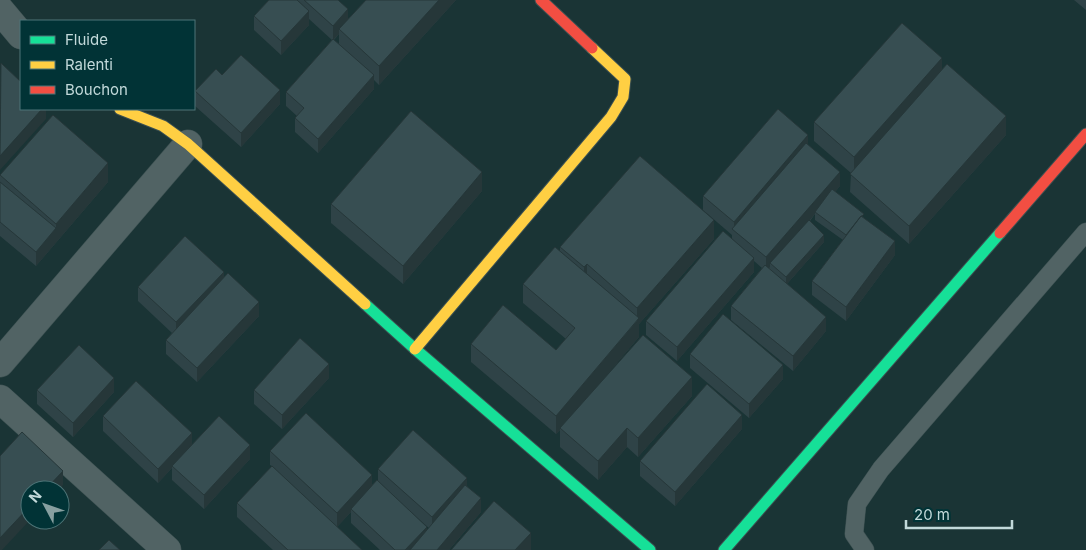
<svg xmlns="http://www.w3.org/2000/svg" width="1086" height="550" font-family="Inter,sans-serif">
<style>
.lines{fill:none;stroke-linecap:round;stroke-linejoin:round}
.lane-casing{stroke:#3c5051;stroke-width:19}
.street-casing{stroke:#3c5051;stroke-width:29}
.fast-casing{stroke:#3c5051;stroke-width:13}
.slow-casing{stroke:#3c5051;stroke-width:13}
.jam-casing{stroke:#3c5051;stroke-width:13}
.lane{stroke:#516364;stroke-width:18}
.street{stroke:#516364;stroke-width:28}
.fast{stroke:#16e098;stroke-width:11}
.slow{stroke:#ffcf43;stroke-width:11}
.jam{stroke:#f24e42;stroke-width:11}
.wall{fill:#2f4347;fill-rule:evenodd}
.shaded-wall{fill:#263739}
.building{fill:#374e52;stroke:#263739}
</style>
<rect width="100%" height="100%" fill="#1a3435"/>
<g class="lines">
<g class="lane-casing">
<path id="lane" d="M865,550l-11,-16 3,-30 24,-35 205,-237"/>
</g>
<g class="street-casing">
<path id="street" d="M0,10l21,25
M0,363l188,-219
M0,399l167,151"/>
</g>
<g class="fast-casing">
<path id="fast" d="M365,304l50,45 235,201
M724,550l276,-317"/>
</g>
<g class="slow-casing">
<path id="slow" d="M120,109l43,17 25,18 177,160
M415,349l196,-232 12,-20 2,-18 -33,-31"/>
</g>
<g class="jam-casing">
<path id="jam" d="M541,0l51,48
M1000,233l86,-99"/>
</g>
<use href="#lane" class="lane"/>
<use href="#street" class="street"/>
<use href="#fast" class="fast"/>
<use href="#slow" class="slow"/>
<use href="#jam" class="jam"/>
</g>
<path class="wall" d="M269,0h69l10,19 18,-19h90l-77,85 -5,-5v9l-56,64 -23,-21v-14l2,-2 -11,-10v-14l46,-52 -23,-21v6l-28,30 -27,-25v-14zM339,34v10l-5,-4z
M1074,0h12v10z
M942,71l64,64 -97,109 -59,-52 1,-19 -37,-32v-19z
M222,75l58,29 -39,43 -46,-41v-15z
M808,145l32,41 -5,6 29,26 31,37 -49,66 -34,-26v-14l31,-41 -28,-20v-6l-5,7 14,21 -37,42 39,47 -33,40 -62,-51v-14l31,-38 -8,-7v11l-77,89 -31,-26v-14l86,-82v-4l-29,-25v-14z
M0,175l108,7 -72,84 -36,-30z
M482,191l-79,93 -72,-61v-19z
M714,239l-75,85v13l-44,52 97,7 -54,61 -11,-10 -29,33 -38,-33v-17l-4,4 -85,-72v-18l85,6 10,-11 -43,-36v-19l37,-32v-5z
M224,277l35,39 -62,66 -31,-28v-14l6,-7 -34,-32v-14z
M690,354l93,25 -34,39 -59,-50z
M329,378l-47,51 -28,-25v-14z
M37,390l77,2 -41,45 -36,-33z
M103,416l89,29 58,14 -46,50 -32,-29v-12l-14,15 -55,-52z
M742,429l-67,77 -35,-30v-15z
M270,451l102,34 6,-4v-12l89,17 14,26 -32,38h-69l-29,-27v-11l-14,15 25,23h-89l-36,-33v-14l35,-37 -2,-1zM415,516l14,12 -2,3z"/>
<path class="shaded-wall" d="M439,0h17l-77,85v-19z
M348,9v15l-9,5v5l-6,6v-14z
M309,11v14l-28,30v-14z
M942,58v19l-88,99v-19z
M374,75v14l-56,64v-14z
M280,90v14l-39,43v-14z
M42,109h4v10l-46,51v-14z
M1006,116v19l-97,109v-18z
M808,135v14l-74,81v-8z
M108,163v19l-72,84v-14l20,-24v-4z
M482,172v19l-79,93v-18z
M840,172v14l-23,27 -2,-1v2l-43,50 -2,-1v4l-4,4v-14z
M714,220v19l-75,85v13l-78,92 -1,-1v2l-4,4v-18l81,-95v-13z
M824,235v7l-38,43v-8z
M895,241v14l-49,66v-14z
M754,258v14l-77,89v-14z
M587,264v19l-3,3v-19z
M224,272v14l-48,51v-15z
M259,302v14l-62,66v-14z
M826,317v14l-33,40v-15z
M329,364v14l-47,51v-14z
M783,365v14l-34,39v-14z
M692,377v19l-54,61v-19z
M114,378v14l-41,45v-14z
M742,415v14l-67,77v-14z
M627,428v19l-29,33v-19z
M192,433v14l-20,19v2l-14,15v-14z
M250,445v14l-46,50v-14z
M63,471v14l-5,5h-13z
M372,475v14l-21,20v3l-14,15v-14z
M467,478v14l-35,39v-14z
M481,498v14l-32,38h-12z
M30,506v14l-28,30h-2v-12z
M427,527v14l-9,9h-13z
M531,533v17h-16z"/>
<path class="building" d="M269,0h28l12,11 -28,30 -27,-25z
M304,0h34l10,9 -15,17z
M366,0h73l-60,66 -40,-37z
M902,23l40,35 -88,99 -40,-35z
M333,39l41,36 -56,64 -23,-21 9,-10 -18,-16z
M241,55l39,35 -39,43 -46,-42 21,-22 6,6z
M1,63l20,19v27h21l-42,47z
M947,64l59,52 -97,110 -59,-52z
M778,109l30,26 -74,87 -31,-26z
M411,111l71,61 -79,94 -72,-62z
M53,115l55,48 -52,61 -56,-49z
M806,143l34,29 -74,85 -34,-28z
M640,156l74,64 -77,88 -50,-44 -3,3 -24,-20z
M0,182l56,46 -20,24 -36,-30z
M832,189l32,25 -2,2h-1l-15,19 -31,-23z
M861,216l34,25 -49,66 -34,-26z
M809,220l15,15 -38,42 -16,-14z
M723,231l31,27 -77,89 -31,-26z
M185,236l39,36 -48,50 -38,-35z
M555,247l84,71 -83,98 -85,-72 32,-39 53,45 19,-22 -52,-44z
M765,265l61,52 -33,39 -62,-50z
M228,273l31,29 -62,66 -31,-28z
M723,314l60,51 -34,39 -59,-50z
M643,335l49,42 -54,61 -11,-10 -29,33 -38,-33z
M300,338l29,26 -47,51 -28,-25z
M79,345l35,33 -41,45 -36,-33z
M136,381l56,52 -34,36 -55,-53z
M707,384l35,31 -67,77 -35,-31z
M306,413l66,62 -35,38 -67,-62z
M219,416l31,29 -46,50 -32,-29z
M413,430l54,48 -35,39 -54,-48z
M22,432l41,39 -18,19h-15v16l-30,32v-82z
M272,466l90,84h-74l-51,-47z
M377,480l50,47 -22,23h-10l-44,-41z
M465,485l16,13 -44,52h-27z
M494,501l37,32 -16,17h-64z
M109,540l11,10h-21z"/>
<rect x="20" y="20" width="175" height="90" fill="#013336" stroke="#4e7578"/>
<rect x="30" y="36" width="25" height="8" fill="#16e098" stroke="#4e7578"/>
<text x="65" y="45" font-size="15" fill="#c2d9da">Fluide</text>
<rect x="30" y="61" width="25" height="8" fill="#ffcf43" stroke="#4e7578"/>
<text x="65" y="70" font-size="15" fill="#c2d9da">Ralenti</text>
<rect x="30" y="86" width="25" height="8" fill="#f24e42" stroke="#4e7578"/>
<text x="65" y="95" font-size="15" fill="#c2d9da">Bouchon</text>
<g transform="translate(45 505) rotate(311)"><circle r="24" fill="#013336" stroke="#4e7578"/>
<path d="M0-4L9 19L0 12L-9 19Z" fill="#879fa0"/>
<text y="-8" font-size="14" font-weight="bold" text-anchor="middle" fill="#c2d9da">N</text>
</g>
<path d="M906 520v8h106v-8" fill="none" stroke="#c2d9da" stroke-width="2.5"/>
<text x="914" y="520" font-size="15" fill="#c2d9da" stroke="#013336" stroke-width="4" paint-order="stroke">20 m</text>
</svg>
